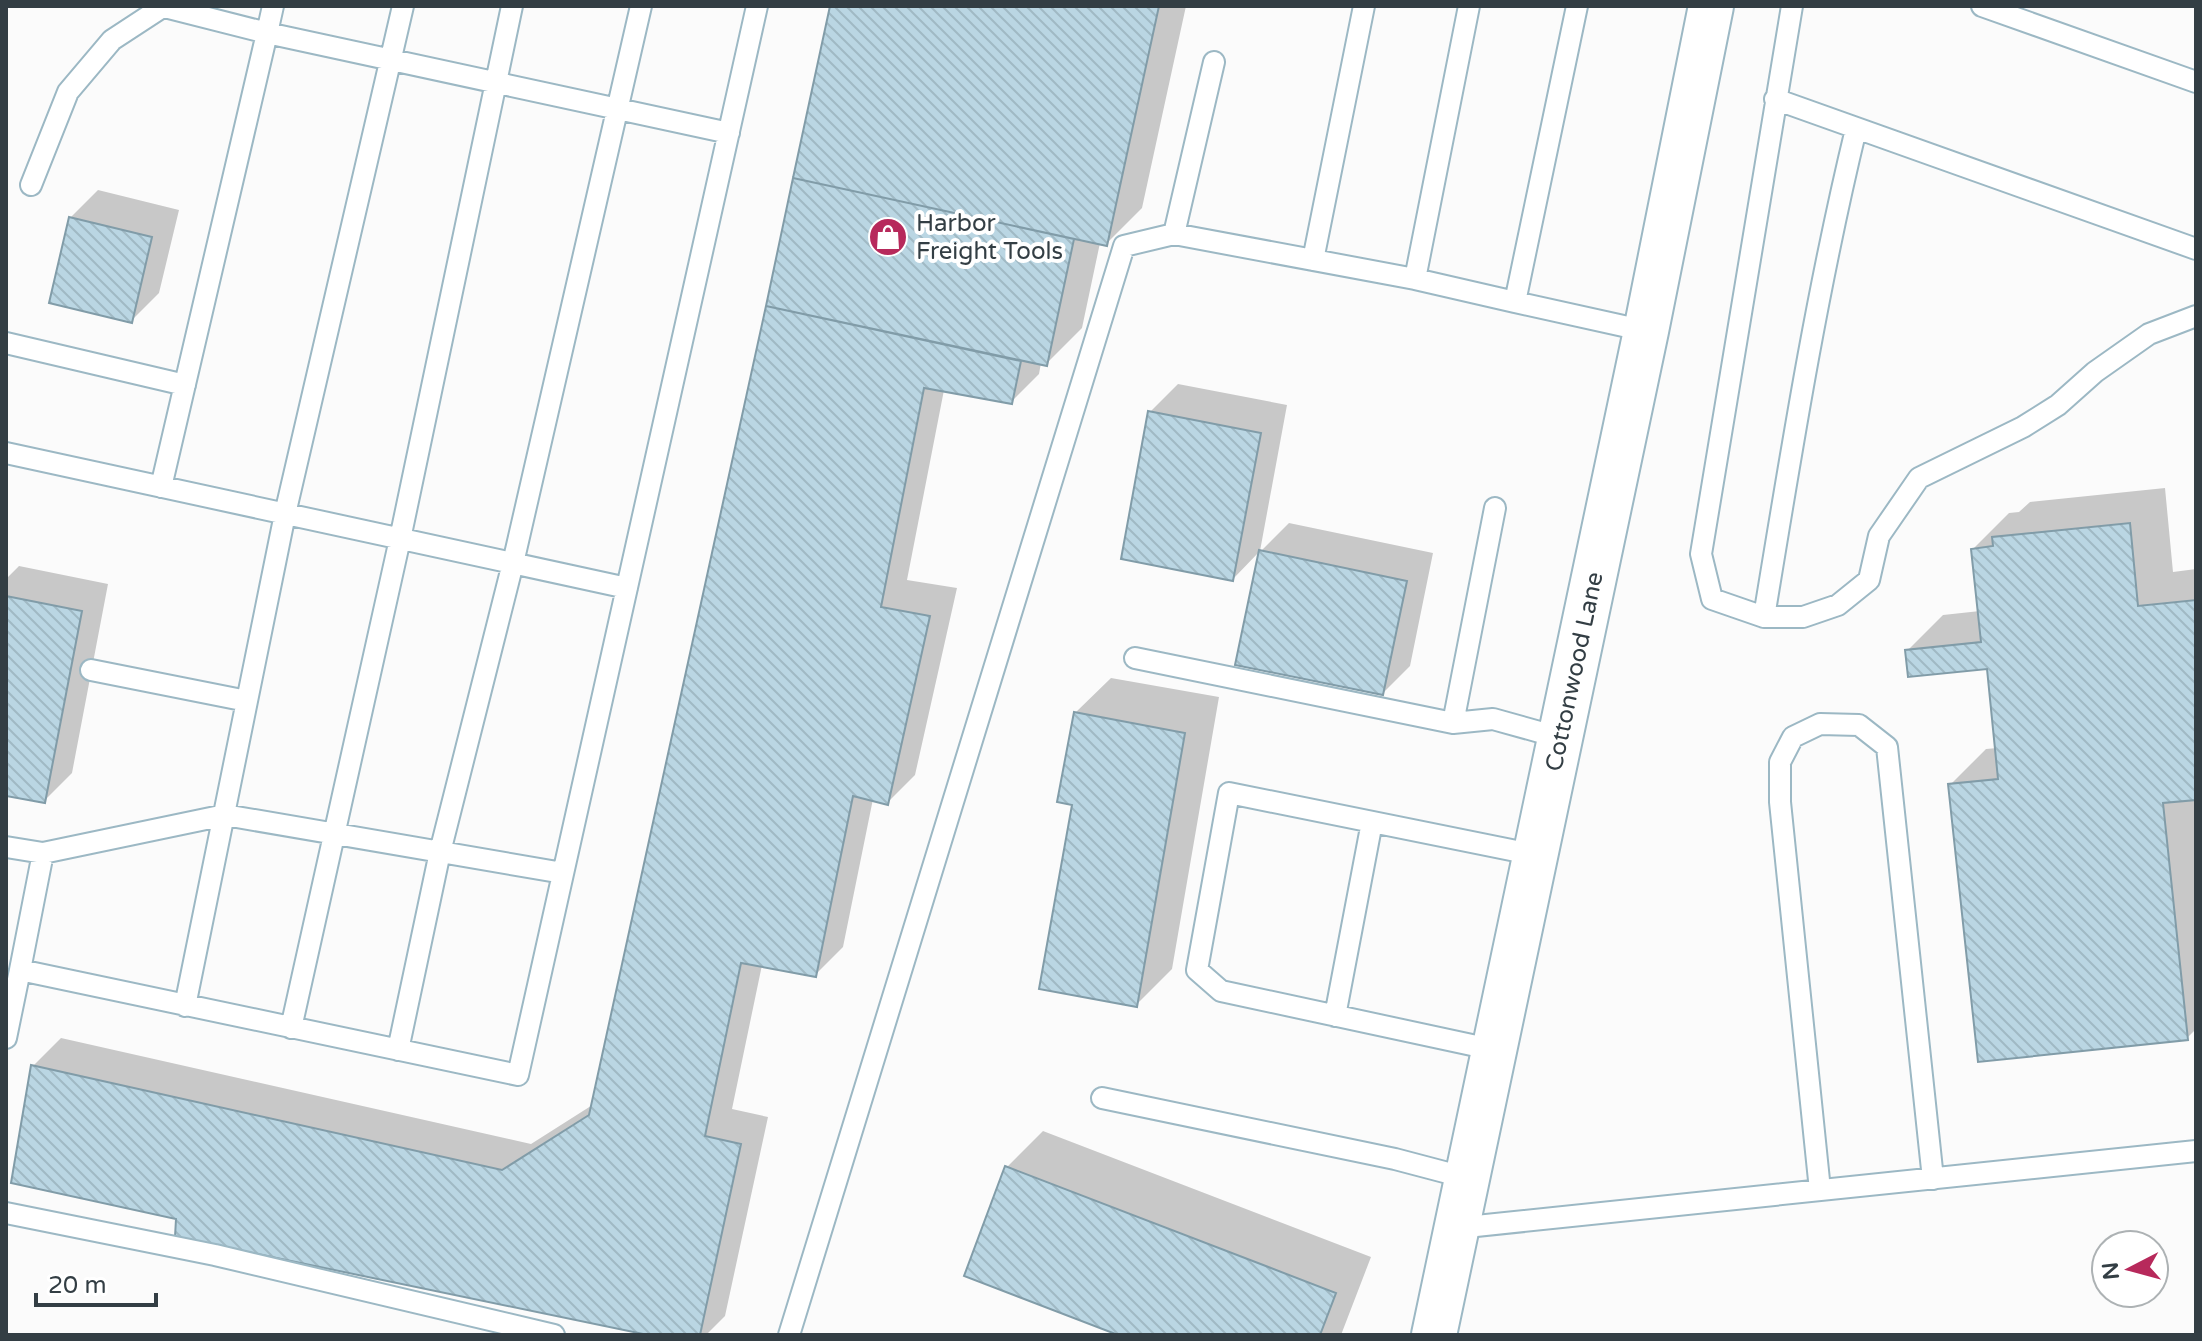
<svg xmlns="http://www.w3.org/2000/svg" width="2202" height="1341" font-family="'Varela Round',sans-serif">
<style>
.shadow{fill:#0003}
.building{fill:url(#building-back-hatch);stroke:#819ca8;stroke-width:2}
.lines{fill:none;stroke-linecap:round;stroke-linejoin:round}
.service-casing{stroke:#9cb8c4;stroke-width:24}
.tertiary-casing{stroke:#9cb8c4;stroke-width:48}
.service{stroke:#fff;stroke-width:20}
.tertiary{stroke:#fff;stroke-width:44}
.labels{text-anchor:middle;stroke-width:8;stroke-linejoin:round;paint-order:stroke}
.poi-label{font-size:24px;fill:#333e44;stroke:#fff;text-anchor:start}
.street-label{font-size:24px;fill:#333e44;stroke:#fff}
</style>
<defs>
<pattern id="building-back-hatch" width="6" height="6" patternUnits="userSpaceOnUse" patternTransform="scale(2)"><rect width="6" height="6" fill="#bad6e3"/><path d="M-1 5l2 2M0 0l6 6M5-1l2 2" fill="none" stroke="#a0b9c4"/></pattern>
</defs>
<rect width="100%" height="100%" fill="#fbfbfb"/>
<path class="shadow" d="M833,6h353l-44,202 -36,36 -6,-1 -18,85 -36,36 -5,-1 -2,11 -28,28 -67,-12 -37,190 50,8 -42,187 -28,28 -14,-4 -30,148 -28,28 -53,-10 -30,144 36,8 -43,199 -19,19h-49l-479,-118 -145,-151 28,-28 470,106 63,-40z
M98,190l81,20 -20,83 -28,28 -61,-103z
M1178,384l109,21 -27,146 -27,28 -83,-167z
M2165,488l8,84 23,-3v460l-9,9 -237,-253 36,-36 11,-1 -8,-81 -82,-16 36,-36 37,-4 -7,-62 36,-36 10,-1 11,-10z
M1289,523l144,30 -23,113 -27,27 -122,-142z
M19,566l89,18 -36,189 -28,28 -38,-8v-214z
M1111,678l108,19 -47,272 -36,36 -61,-292z
M1043,1131l328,126 -30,78h-221l-113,-168z"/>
<path class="building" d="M830,6h329l-52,240 -314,-68z
M793,178l281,61 -27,127 -281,-60z
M69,217l83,20 -20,86 -83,-20z
M766,306l255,55 -9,43 -88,-16 -43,219 49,9 -42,189 -35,-9 -37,181 -75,-14 -36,173 36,8 -41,191h-52l-473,-98 1,-18 -165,-36 20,-118 471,105 87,-55z
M1148,411l113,22 -28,148 -112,-22z
M2130,523l8,83 58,-6v200l-33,3 25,237 -210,22 -30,-278 50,-5 -11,-110 -79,8 -3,-27 76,-8 -10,-93 22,-3 -1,-9z
M1259,550l148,31 -24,114 -148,-30z
M6,596l76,15 -37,192 -39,-7z
M1074,712l111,21 -48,274 -98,-18 33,-184 -15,-3z
M1005,1166l331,127 -16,42h-202l-154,-59z"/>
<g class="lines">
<g class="service-casing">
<path id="service" d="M273,6l-6,27 462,100
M1792,6l-91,548 11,45 52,18h39l35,-12 31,-25 10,-44 40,-58 104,-51 35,-22 37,-33 54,-38 47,-18
M1982,6l214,76
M1214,62l-40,172 241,45 100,23 62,-296
M1775,99l421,150
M31,185l37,-93 44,-52 49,-32
M1313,260l51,-254
M1415,279l54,-273
M1515,302l131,29
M6,343l179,42
M6,453l621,135
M161,487l106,-454 -106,-27
M1764,617c27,-164 53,-327 92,-488
M1135,658l318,65 40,-4 68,19
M91,670l156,31
M1453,723l42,-215
M6,847l37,6 182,-38 338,58
M43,853l-23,117 498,105 239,-1069
M185,1006l100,-492 118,-508
M1335,1016l37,-194
M291,1028l109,-489 112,-533
M6,1038l14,-68
M398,1050l42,-198 73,-289 128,-557
M1495,1050l-274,-59 -24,-21 32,-177 307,62
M1102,1098l293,61 72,19
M1820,1190l-40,-388v-40l13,-25 27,-13 39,1 28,22 46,432
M6,1213l209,42 339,80
M1457,1228l739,-77
M789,1335l335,-1089 50,-12"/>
</g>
<g class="tertiary-casing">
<g id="tertiary">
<path id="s1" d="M1434,1335l212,-1004 65,-325"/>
</g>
</g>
<use href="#service" class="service"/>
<use href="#tertiary" class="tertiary"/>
</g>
<defs>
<g id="shop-disc" transform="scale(2)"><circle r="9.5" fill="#b7295b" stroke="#fff"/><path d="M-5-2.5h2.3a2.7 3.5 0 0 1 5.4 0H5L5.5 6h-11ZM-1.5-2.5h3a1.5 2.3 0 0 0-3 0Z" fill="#fff"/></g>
</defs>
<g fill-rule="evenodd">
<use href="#shop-disc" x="888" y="237"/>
</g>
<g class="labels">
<g class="poi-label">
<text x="916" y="231">Harbor<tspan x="916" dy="28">Freight Tools</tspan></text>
</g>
<g class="street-label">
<text dy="8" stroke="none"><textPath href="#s1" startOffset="678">Cottonwood Lane</textPath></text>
</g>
</g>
<rect width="2202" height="1341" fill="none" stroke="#333e44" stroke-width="16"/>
<g transform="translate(2130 1269) rotate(264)"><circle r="38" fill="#ffffff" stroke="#adb2b4" stroke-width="2"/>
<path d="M0-6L14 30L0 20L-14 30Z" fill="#b7295b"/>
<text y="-12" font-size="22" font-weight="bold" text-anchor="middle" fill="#333e44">N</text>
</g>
<path d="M36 1293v12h120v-12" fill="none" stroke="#333e44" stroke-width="4"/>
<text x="48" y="1293" font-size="24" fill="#333e44" stroke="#ffffff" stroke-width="6" paint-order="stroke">20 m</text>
</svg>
